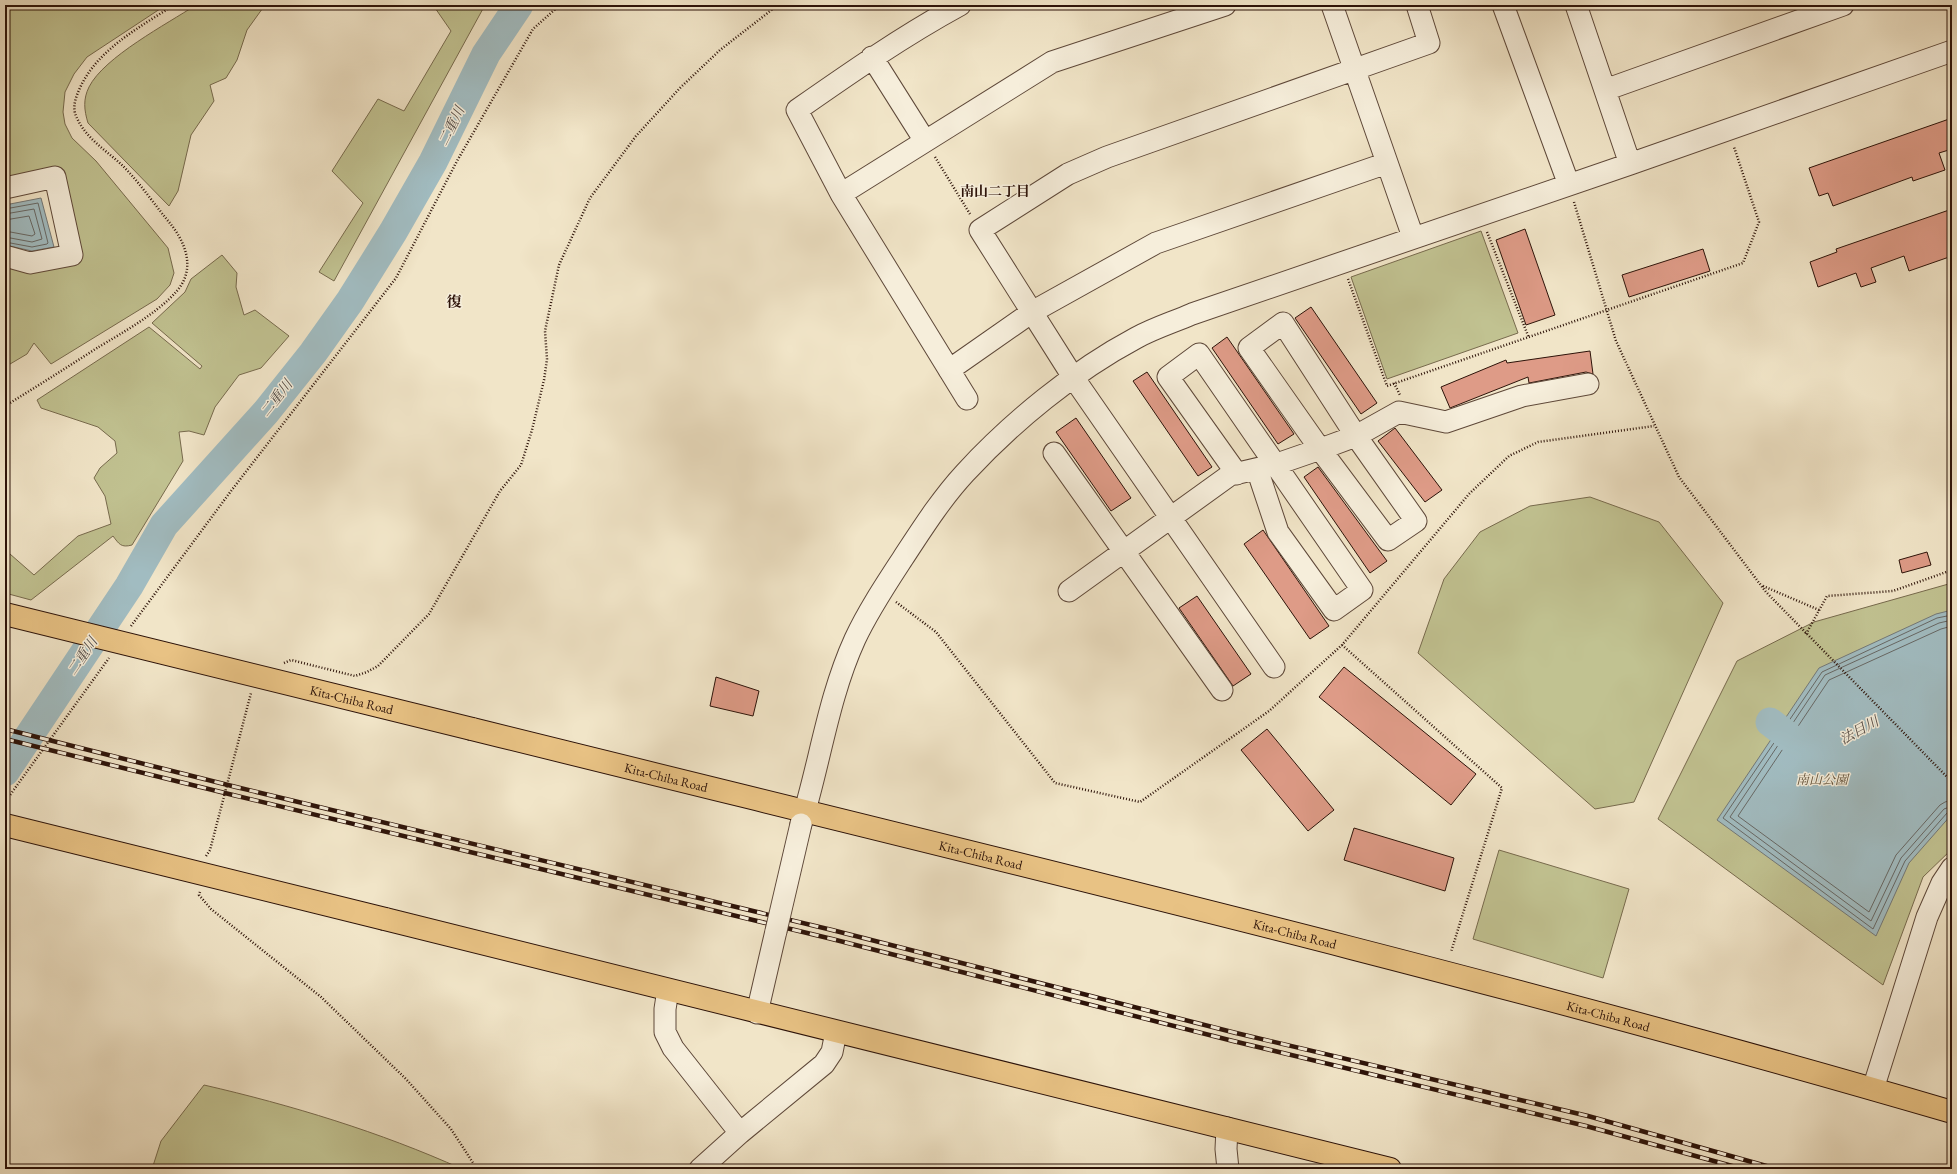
<svg xmlns="http://www.w3.org/2000/svg" width="1957" height="1174" font-family="'EB Garamond','Noto Serif JP',serif">
<style>
.green{fill:#c1c291;stroke:#776a4d}
.water{fill:#a1bcc1;stroke:#737877}
.lines{fill:none;stroke-linecap:round;stroke-linejoin:round}
.shore{stroke:#676865;stroke-width:1}
.river{stroke:#a1bcc1;stroke-width:29}
.building{fill:#de9b87;stroke:#2d1309}
.minor-casing{stroke:#5e4839;stroke-width:23}
.highway-casing{stroke:#2d1309;stroke-width:24}
.path{stroke:#2d1309;stroke-width:2.5;stroke-dasharray:1 2;stroke-linecap:butt}
.minor{stroke:#f6eedb;stroke-width:21}
.highway{stroke:#e8c284;stroke-width:22}
.rail-casing{stroke:#2d1309;stroke-width:4.5}
.rail{stroke:#f6eedb;stroke-width:3;stroke-dasharray:9;stroke-linecap:butt}
.minor-bridge-casing{stroke:#5e4839;stroke-width:23;stroke-linecap:butt}
.highway-bridge-casing{stroke:#2d1309;stroke-width:24;stroke-linecap:butt}
.minor-bridge{stroke:#f6eedb;stroke-width:21}
.highway-bridge{stroke:#e8c284;stroke-width:22}
.labels{text-anchor:middle;stroke-width:3;stroke-linejoin:round;paint-order:stroke}
.street-label{font-size:13px;fill:#2d1309;stroke:#f6eedb}
.park-label{font-size:13px;font-style:italic;fill:#615039;stroke:#f6eedb}
.water-label{font-size:14px;font-style:italic;fill:#564e49;stroke:#f6eedb}
.neighbourhood-label{font-size:14px;font-weight:bold;fill:#2d1309;stroke:#f6eedb}
.quarter-label{font-size:15px;font-weight:bold;fill:#2d1309;stroke:#f6eedb}
</style>
<rect width="100%" height="100%" fill="#f1e5c8"/>
<filter id="stains"><feTurbulence type="fractalNoise" baseFrequency=".005" numOctaves="4"/><feColorMatrix values="0 0 0 0 .2 0 0 0 0 .09 0 0 0 0 .02 0 0 0 .5 -.17"/></filter>
<radialGradient id="worn" r=".72"><stop offset=".6" stop-color="#630" stop-opacity="0"/><stop offset="1" stop-color="#630" stop-opacity=".3"/></radialGradient>
<path class="green" d="M5,5h161l-79,52 -13,17 -9,18 -2,20 2,12 7,14 24,23 72,87 6,25 -4,12 -13,14 -106,65 -17,-21 -7,11 -22,13v-104l74,-4 -19,-90 -55,11z
M196,5h69l-18,25 -10,30 -11,18 -16,7 4,16 -23,34 -13,56 -9,15 -81,-83c-4,-13 -5,-24 1,-36 15,-30 78,-63 107,-82z
M433,5h52l-151,276 -15,-9 44,-69 -31,-32 46,-72 26,12 47,-80z
M1481,231l37,102 -131,46 -36,-102z
M222,255l15,18 -1,14 8,28 11,-5 34,26 -28,32 -22,7 -24,32 -11,28 -15,-4 -10,1 4,29 -51,84c-11,3 -13,-1 -19,-9l-82,64 -26,-7v-35l5,-4 24,21 44,-39 33,-12 -6,-28 -11,-18 6,-10 17,-15 -2,-12 -17,-14 -57,-19 -4,-8 112,-73 51,42 2,-3 -50,-43 33,-31 6,-13z
M1590,497l69,25 64,81 -89,199 -39,7 -177,-156 26,-74 36,-47 50,-26z
M1952,583v266l-29,28 -40,108 -225,-166 79,-158 77,-39z
M1499,850l130,39 -26,89 -130,-39z
M204,1085c87,20 176,47 258,84h-310l9,-28z"/>
<path class="water" d="M41,198l13,49 -22,4 -27,-6v-40z
M1952,610v204l-43,49 -33,73 -159,-116 102,-152 117,-54z"/>
<g class="lines">
<path class="shore" d="M5,209l33,-6 10,40 -1,1 -15,3 -27,-5
M5,214l29,-5 8,30 -10,3 -27,-5
M5,220l24,-4 6,18 -3,2 -27,-5
M1952,615l-15,3 -115,54 -99,146 150,111 32,-68 42,-48 5,-2
M1952,620l-13,3 -114,52 -95,142 141,104 30,-63 43,-49 8,-3
M1952,626l-11,3 -112,51 -91,136 131,96 27,-57 44,-50 5,-3 7,-2"/>
<path class="river" d="M1770,722l39,30
M5,772l124,-186 35,-61 102,-113 47,-59 37,-52 43,-69 40,-70 53,-108 33,-49"/>
</g>
<path class="building" d="M1952,118v31l-13,4 6,17 -32,11 -1,-4 -79,29 -5,-13 -9,3 -10,-28z
M1952,209v47l-43,15 -5,-15 -33,12 5,14 -15,5 -5,-14 -38,14 -8,-25 27,-10 -1,-3z
M1525,229l30,86 -29,10 -30,-85z
M1703,249l7,22 -81,26 -7,-22z
M1311,307l66,96 -16,11 -66,-96z
M1227,337l67,97 -16,10 -66,-96z
M1590,351l3,23 -7,-2 -57,11 -1,-6 -78,31 -9,-21 65,-27 1,3z
M1147,372l65,95 -14,9 -65,-95z
M1076,418l55,80 -20,13 -55,-79z
M1395,428l47,62 -17,12 -47,-61z
M1318,467l69,94 -17,12 -66,-96z
M1263,530l66,96 -19,13 -66,-95z
M1927,552l4,13 -29,8 -3,-13z
M1197,596l54,78 -18,12 -54,-78z
M1344,667l132,107 -25,31 -132,-108z
M716,677l43,14 -6,25 -43,-10z
M1267,729l67,81 -26,21 -67,-81z
M1354,828l100,30 -9,33 -101,-31z"/>
<g class="lines">
<g class="minor-casing">
<path id="minor" d="M960,5c-57,31 -110,68 -163,105l44,84 126,205
M1332,5l81,232
M1503,5l66,180
M1576,5l54,159
M872,57l53,84
M1605,90l238,-85
M5,188l50,-11 17,78 -42,8 -25,-7
M841,194l211,-132 173,-57
M1283,323l73,113 60,85 -28,19 -68,-91 -71,-101z
M949,370l83,-58 124,-69 231,-80
M1054,453l168,237
M1237,474l-69,-97 31,-23 163,236 -28,20 -56,-78 -21,-63
M1069,591l161,-116 47,-11 52,-18 27,-10 43,-24 47,10 76,-26 66,-12
M1274,667l-201,-290 -93,-147 88,-56 39,-17 322,-114 -12,-38
M801,824c19,-61 27,-126 54,-185 13,-28 31,-55 48,-81 19,-29 38,-59 62,-85 47,-51 109,-102 171,-135 18,-10 38,-16 56,-24l438,-150 322,-113
M668,990l-3,19v23l8,16 67,85
M757,1013l19,-82
M1873,1089l54,-172 15,-34 10,-15
M1227,1128l-1,21 2,20
M700,1169l40,-36 84,-69 8,-12 4,-20"/>
</g>
<g class="highway-casing">
<g id="highway">
<path id="s1" d="M472,729c495,123 991,240 1480,383"/>
<path d="M385,919l1005,250"/>
</g>
</g>
<path class="path" d="M935,157l35,57
M1574,202l42,139 63,136 87,115 186,190
M1487,232l42,106
M1348,279l39,107 356,-123 16,-41 -25,-75
M1394,383l6,12
M5,406c31,-19 61,-38 92,-58 23,-14 76,-43 87,-68 9,-21 -2,-42 -15,-58 -15,-18 -29,-39 -46,-56 -17,-16 -40,-29 -48,-53 -2,-8 1,-16 4,-23 17,-40 61,-63 95,-85
M1763,586l56,24
M896,602l40,30 119,151 85,19 129,-91 73,-66 127,-151 40,-38 29,-14 116,-16
M131,626l100,-135 165,-213 61,-117 76,-132 27,-24
M1806,634l21,-38 66,-5 59,-21
M1342,645l160,143 -51,164
M284,663l7,-3 64,16 12,-4 11,-6 51,-52 71,-123 21,-26 11,-35 12,-50 3,-21 -2,-28 14,-66 31,-67 46,-62 44,-48 40,-38 58,-45
M5,802l104,-144
M206,856l4,-6 41,-157
M200,892l-1,3 12,14 110,88 85,82 45,50 26,40"/>
<use href="#minor" class="minor"/>
<use href="#highway" class="highway"/>
<g class="rail-casing">
<path id="rail" d="M5,729l231,58 596,143 404,103 352,83 189,53
M5,739l228,56 599,144 401,102 353,85 157,43"/>
</g>
<use href="#rail" class="rail"/>
<g class="minor-bridge-casing">
<path id="minor-bridge" d="M776,931l25,-107"/>
</g>
<g class="highway-bridge-casing">
<g id="highway-bridge">
<path id="s2" d="M5,614l467,115"/>
<path d="M5,825l380,94"/>
</g>
</g>
<use href="#minor-bridge" class="minor-bridge"/>
<use href="#highway-bridge" class="highway-bridge"/>
</g>
<g class="labels">
<g class="street-label">
<text dy="5" stroke="none"><textPath href="#s2" startOffset="357">Kita-Chiba Road</textPath></text>
<text dy="5" stroke="none"><textPath href="#s1" startOffset="200">Kita-Chiba Road</textPath></text>
<text dy="5" stroke="none"><textPath href="#s1" startOffset="524">Kita-Chiba Road</textPath></text>
<text dy="5" stroke="none"><textPath href="#s1" startOffset="848">Kita-Chiba Road</textPath></text>
<text dy="5" stroke="none"><textPath href="#s1" startOffset="1172">Kita-Chiba Road</textPath></text>
</g>
<g class="park-label">
<text x="1822" y="784">南山公園</text>
</g>
<g class="water-label">
<text transform="translate(451 126) rotate(-64)" y="5">二重川</text>
<text transform="translate(276 398) rotate(-52)" y="5">二重川</text>
<text transform="translate(82 656) rotate(-56)" y="5">二重川</text>
<text transform="translate(1859 730) rotate(-29)" y="5">法目川</text>
</g>
<g class="neighbourhood-label">
<text x="995" y="196">南山二丁目</text>
</g>
<g class="quarter-label">
<text x="454" y="307">復</text>
</g>
</g>
<rect width="1957" height="1174" fill="none" stroke="#f1e5c8" stroke-width="20"/>
<rect x="6" y="6" width="1945" height="1162" fill="none" stroke="#2d1309" stroke-width="2"/>
<rect x="10" y="10" width="1937" height="1154" fill="none" stroke="#2d1309"/>
<rect width="100%" height="100%" filter="url(#stains)"/>
<rect width="100%" height="100%" fill="url(#worn)"/>
</svg>
